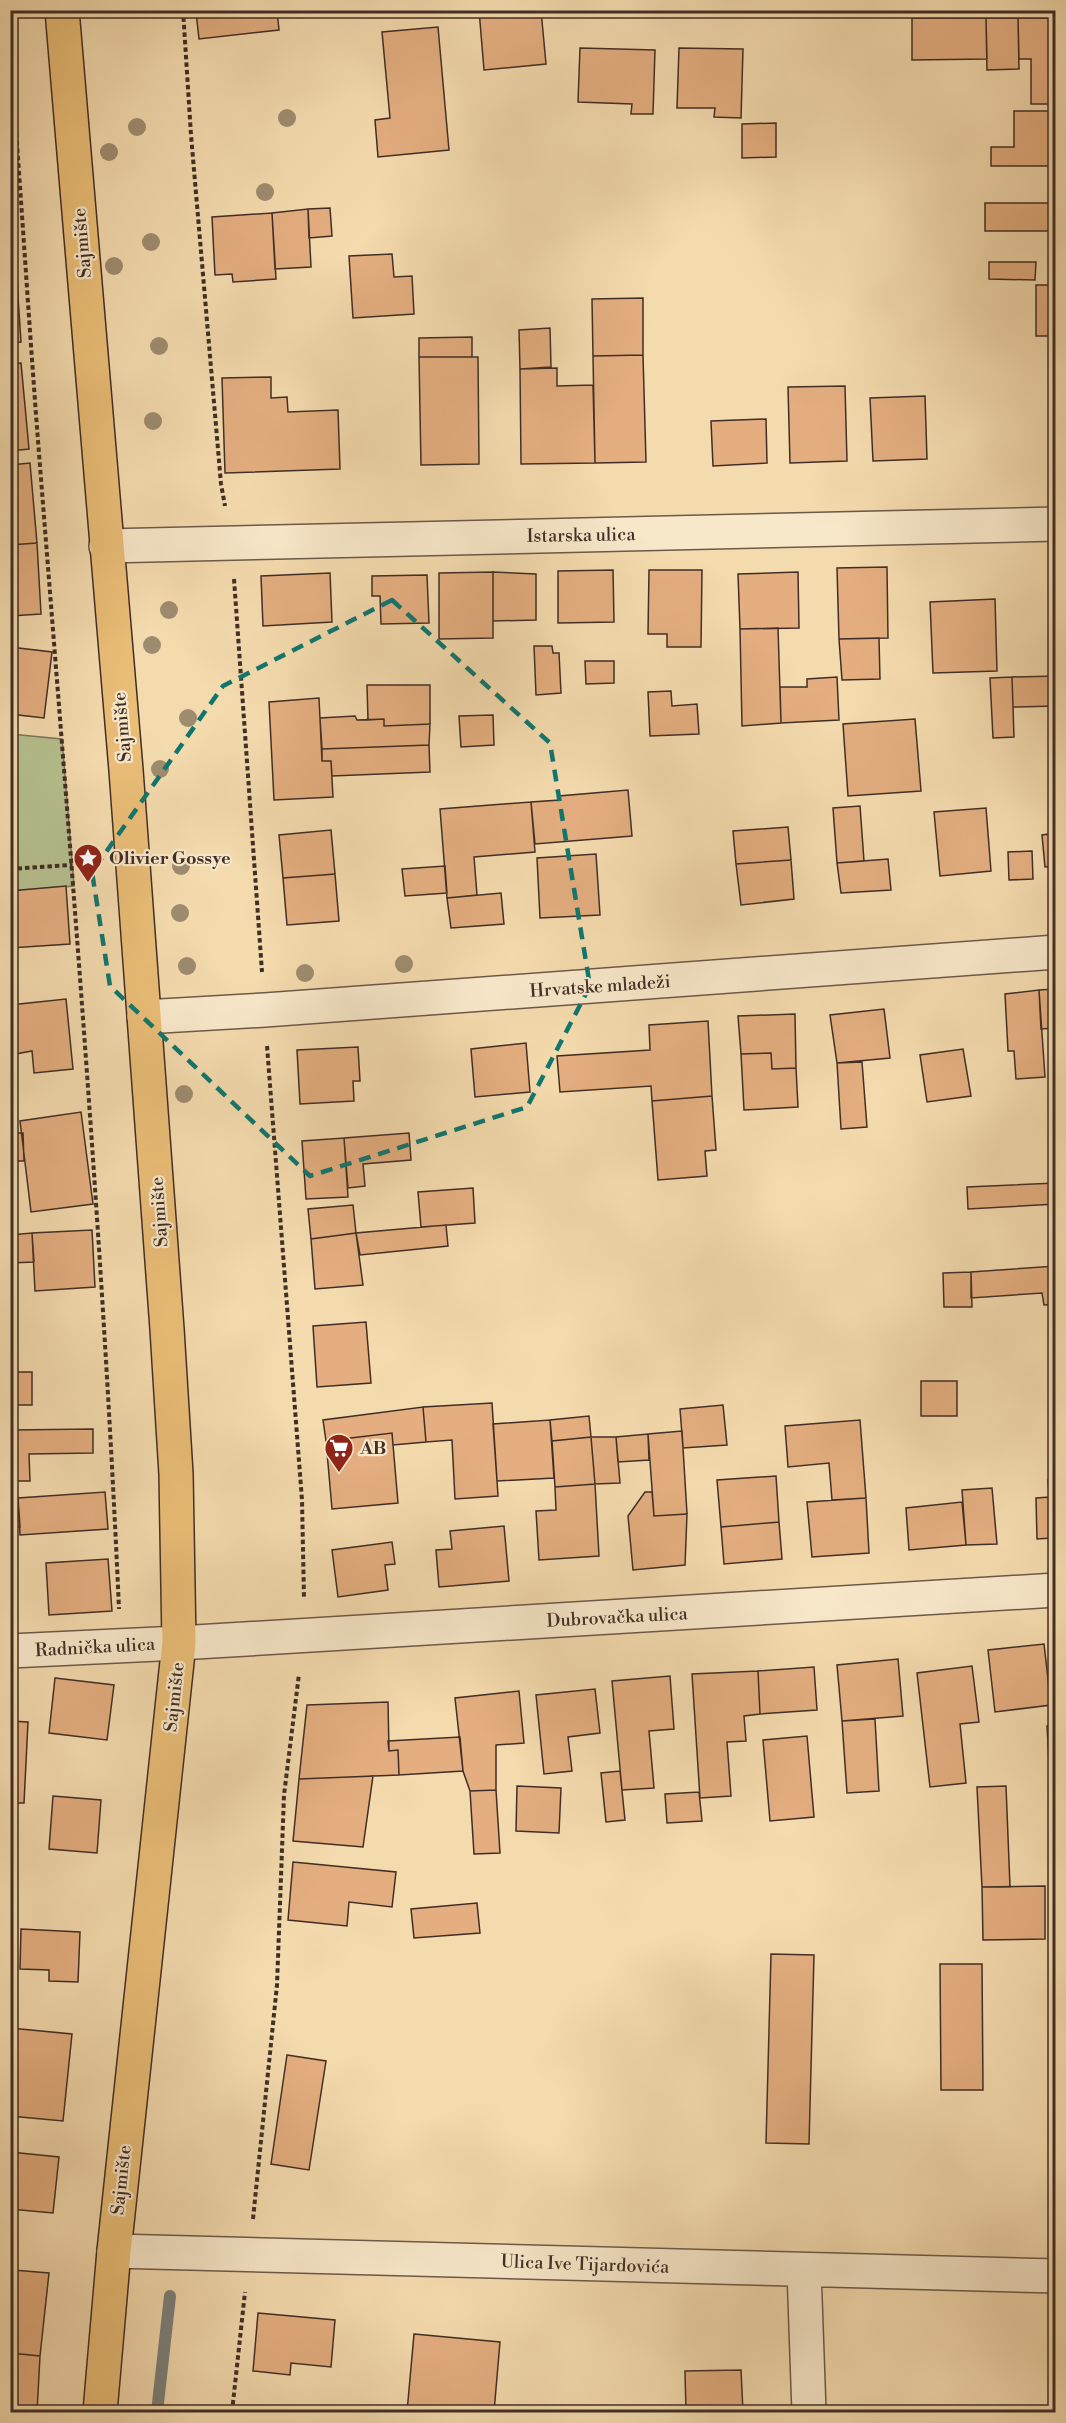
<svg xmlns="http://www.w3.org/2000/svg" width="1066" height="2423" font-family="'Libre Bodoni',serif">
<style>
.green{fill:#b6c18f;stroke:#7b785a;stroke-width:1.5}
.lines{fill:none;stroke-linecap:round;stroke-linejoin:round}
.stream{stroke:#7a817c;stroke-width:12}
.building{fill:#e4ae80;stroke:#402e26;stroke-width:1.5}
.minor-casing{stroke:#6d5948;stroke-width:36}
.major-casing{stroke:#402e26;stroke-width:36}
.path{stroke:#402e26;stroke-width:4;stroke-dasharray:4.5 3;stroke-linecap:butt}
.minor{stroke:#f8e8ca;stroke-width:33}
.major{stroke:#eabe77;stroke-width:33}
.tree{fill:#9e8c6f}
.marked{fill:none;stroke:#0f766e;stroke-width:4.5;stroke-dasharray:12 8;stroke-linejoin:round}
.labels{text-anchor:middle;stroke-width:4.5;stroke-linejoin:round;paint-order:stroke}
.street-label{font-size:18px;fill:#402e26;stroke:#f8e8ca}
.poi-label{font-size:18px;font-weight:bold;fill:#402e26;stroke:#f8e8ca;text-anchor:start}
</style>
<rect width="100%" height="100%" fill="#f4dbae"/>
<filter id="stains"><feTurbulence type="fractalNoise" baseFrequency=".00333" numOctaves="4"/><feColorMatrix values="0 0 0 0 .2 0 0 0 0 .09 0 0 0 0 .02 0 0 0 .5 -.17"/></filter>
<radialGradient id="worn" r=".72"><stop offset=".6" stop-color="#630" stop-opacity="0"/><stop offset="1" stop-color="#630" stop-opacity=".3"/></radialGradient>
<path class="green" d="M10,734l52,5 12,147 -63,5z"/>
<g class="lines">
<path class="stream" d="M157,2412l13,-116"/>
</g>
<path class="building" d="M205,10h72l2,20 -80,9 -3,-27z
M479,10h62l5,54 -62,6z
M912,18h74l1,41 -75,1z
M986,18h32l1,51 -32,1z
M1018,18h38v86h-25v-45h-12z
M438,27l11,123 -71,7 -3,-37 15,-2 -8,-86z
M580,48l75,2 -2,64h-22l1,-10 -54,-2z
M679,48l64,1 -2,69 -27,-1 1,-9h-38z
M1014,111h42v55h-65v-19h23z
M776,123v34l-34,1v-34z
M985,203h71v28h-71z
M330,208l2,28 -23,2 -1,-29z
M308,209l3,58 -36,2 -3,-56z
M272,213l4,66 -43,3 -1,-8 -17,1 -3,-58z
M10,242h6l2,55 -8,1z
M392,254l2,23 18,-1 2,38 -61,4 -4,-62z
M989,262h47l-1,18 -46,-1z
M1036,285h20v51h-20z
M18,297l3,45 -11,1v-45z
M643,298v57l-50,1 -1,-57z
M550,328l1,39 -31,2 -1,-39z
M472,337v20h-53v-19z
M643,355l3,107 -51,1 -2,-107z
M419,357h59l1,107 -58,1z
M21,363l8,86 -19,2v-87z
M557,368v18l36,-1 2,78 -74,1 -1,-95z
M271,377v21l16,-1 1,15 50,-2 2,59 -115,4 -3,-95z
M845,386l2,75 -57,2 -2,-76z
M925,396l2,63 -54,2 -3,-63z
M766,419l1,44 -54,3 -2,-45z
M30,463l7,80 -27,2v-80z
M37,543l4,71 -31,2v-71z
M887,567l1,71 -49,1 -2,-71z
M613,570l1,52 -56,1v-52z
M649,570h53l-1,77h-34v-13h-19z
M493,572v66l-54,1v-66z
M493,572l43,2v46l-43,1z
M798,572l1,56 -59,1 -2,-55z
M330,573l2,49 -69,4 -2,-50z
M427,575l2,48 -48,1 -1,-28h-8v-20z
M995,599l2,72 -64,2 -3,-71z
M778,628l3,95 -39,3 -2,-97z
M879,638l1,41 -38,1 -3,-41z
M534,646h18l1,7h6l2,40 -25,2z
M10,647l42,5 -8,66 -34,-4z
M585,661h29v22l-28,1z
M1056,676v30l-43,1 -1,-30z
M837,677l2,43 -58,3 -1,-36h27v-8z
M1012,677l2,60 -21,1 -3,-60z
M367,685h63v39l-46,2v-7l-16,1z
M671,691l1,15 25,-2 2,30 -49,2 -2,-44z
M319,698l3,63h9l2,36 -59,3 -5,-98z
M493,715l1,30 -33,2 -2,-31z
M355,716l2,4 27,-1v7l46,-2 -1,21 -107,4 -2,-31z
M915,719l6,72 -73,5 -5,-72z
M429,745l1,27 -98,4 -1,-15h-9v-12z
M628,790l4,46 -97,8 -4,-42 29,-2 -1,-4z
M531,802l4,50 -61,5 3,38 -30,3 -7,-89z
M860,806l4,55 -27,2 -4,-55z
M986,808l5,63 -51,5 -6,-64z
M788,827l3,33 -55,4 -3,-33z
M331,830l4,44 -52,4 -4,-43z
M1056,833v33l-11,1 -3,-32z
M1032,851l1,28 -24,1 -1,-28z
M596,854l4,61 -60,3 -3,-60z
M888,859l3,31 -50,3 -4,-30z
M791,860l3,39 -53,6 -5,-41z
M445,866l2,27 -42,3 -3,-27z
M335,874l4,47 -52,4 -4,-47z
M66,886l4,58 -60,4v-57z
M501,893l3,31 -53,4 -4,-30z
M1056,989v39l-15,1 -2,-39z
M1039,990l6,87 -29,2 -2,-28h-6l-3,-57z
M66,999l7,70 -39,4 -2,-22 -22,4v-50z
M884,1009l6,49 -53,5 -7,-48z
M795,1014l1,54 -24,1 -1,-16 -30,1 -3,-38z
M708,1021l4,75 -60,5 -1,-15 -91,6 -3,-36 93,-6 -1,-25z
M526,1043l4,49 -55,5 -4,-48z
M358,1047l2,34h-7l1,20 -54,3 -3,-54z
M963,1049l8,47 -44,6 -7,-47z
M771,1053l1,16 24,-1 2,39 -54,3 -3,-56z
M862,1062l5,65 -26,2 -4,-66z
M712,1096l4,54 -11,1 2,25 -49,4 -6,-79z
M81,1112l12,92 -62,8 -11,-91z
M10,1133h13l1,28h-14z
M409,1133l2,27 -48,4 2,22 -17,2 -4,-50z
M344,1138l4,59 -42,2 -4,-58z
M1056,1183v21l-88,5 -1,-22z
M473,1188l2,35 -54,4 -3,-35z
M353,1205l3,28 -45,6 -3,-30z
M446,1225l2,21 -88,9 -4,-22z
M92,1230l3,57 -60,4 -3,-58z
M32,1233l2,29 -24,1v-28z
M356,1233l7,52 -48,4 -4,-50z
M1056,1266v38l-12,1 -2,-12 -71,5v-26z
M971,1272l1,35h-28l-1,-34z
M366,1322l5,61 -54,4 -4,-61z
M10,1372h22v33h-22z
M921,1381h36v35h-36z
M492,1403l6,93 -43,3 -3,-59 -26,2 -3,-35z
M723,1405l4,40 -44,3 -3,-39z
M423,1407l3,35 -33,3 -1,-12 -66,8 -3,-21z
M589,1416l2,21 -39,4 -2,-21z
M550,1420l4,58 -57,3 -4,-57z
M860,1420l6,78 -34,2 -3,-37 -41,4 -3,-41z
M93,1429v24l-64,1 1,27h-20v-51z
M682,1431l5,83 -33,2 -6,-82z
M392,1433l6,70 -66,6 -6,-68z
M648,1434l1,26 -31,2 -2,-25z
M591,1437l4,47 -40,3 -3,-46z
M591,1437h25l4,46 -25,1z
M776,1476l3,46 -58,5 -4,-47z
M1048,1480h8v58h-4z
M595,1484l4,72 -60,4 -3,-49 20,-1 -1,-23z
M992,1488l5,56 -31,1 -4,-55z
M105,1492l3,37 -88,6 -2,-37z
M645,1492h7l2,24 33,-2 -2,51 -52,5 -5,-54z
M1050,1497l2,41 -15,1 -1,-41z
M10,1498h8l2,29h-10z
M866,1498l3,55 -57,4 -5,-55z
M962,1502l4,43 -57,5 -3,-42z
M779,1522l3,37 -58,5 -3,-37z
M504,1526l5,55 -70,6 -3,-37 16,-1 -2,-18z
M392,1542l3,22 -10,1 3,25 -50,7 -6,-47z
M108,1559l4,52 -63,4 -3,-52z
M1044,1644l7,61 -56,7 -7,-62z
M898,1659l5,57 -61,5 -5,-56z
M972,1666l7,56 -19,2 6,59 -36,4 -13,-114z
M814,1667l3,43 -57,4 -2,-43z
M758,1671l2,43 -16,2 2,25 -19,1 4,54 -31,2 -8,-124z
M670,1676l4,53 -25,2 5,57 -32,2 -10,-109z
M55,1678l59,7 -7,55 -58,-7z
M595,1689l5,44 -32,4 4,34 -28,3 -8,-79z
M519,1691l5,52 -28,2v45l-26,1 -7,-20 -8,-73z
M388,1702l1,49 9,-1 1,25 -100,4 8,-74z
M875,1719l4,72 -32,2 -5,-72z
M10,1721l18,1 -4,81h-14z
M1047,1726h9v35h-7z
M807,1736l7,81 -44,4 -7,-81z
M460,1737l3,34 -64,4 -1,-25 -9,1 -1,-10z
M620,1771l5,49 -19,2 -5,-49z
M373,1776l-10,71 -70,-6 6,-62z
M517,1786l44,2 -2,45 -43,-2z
M1006,1786l4,101h-28l-5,-100z
M496,1790l4,63 -26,1 -4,-63z
M699,1792l3,29 -35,2 -2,-29z
M53,1796l48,4 -4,53 -48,-4z
M293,1862l103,10 -4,35 -43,-5 -2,24 -59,-6z
M1045,1886v53l-62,1 -1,-53z
M477,1903l3,30 -66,5 -3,-29z
M21,1929l59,3 -2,50 -29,-1v-11l-29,-1z
M771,1954l43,1 -5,189 -43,-1z
M940,1964h42l1,126h-42z
M10,2028l62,6 -9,87 -53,-5z
M287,2055l39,6 -17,109 -38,-6z
M10,2152l49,5 -6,56 -43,-4z
M13,2270l36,3 -9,83 -30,-3z
M258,2313l77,7 -4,47 -40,-4 -1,12 -37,-4z
M414,2334l86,8 -6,70h-87z
M10,2353l30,3 -3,56h-27z
M741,2370l2,42h-57l-1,-41z"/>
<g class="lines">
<g class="minor-casing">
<path id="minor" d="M106,546l950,-22
M144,1017l121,-7 791,-58
M10,1651l169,-8 877,-53
M114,2251l942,25
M804,2270l5,142"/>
</g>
<g class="major-casing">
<path id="major" d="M62,10l64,760 41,559 9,145 3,169 -65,608 -14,161"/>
</g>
<path class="path" d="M183,10l8,125 30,349 4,22
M10,51c11,139 19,277 30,415 30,381 62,761 79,1143
M234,579l28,393
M10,869l62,-4
M267,1046l35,454 2,98
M253,2219l24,-234 7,-190 15,-121
M232,2412l13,-120"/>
<use href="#minor" class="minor"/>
<use href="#major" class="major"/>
</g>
<g class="tree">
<circle cx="287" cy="118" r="9"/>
<circle cx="137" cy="127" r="9"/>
<circle cx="109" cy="152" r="9"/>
<circle cx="265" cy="192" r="9"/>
<circle cx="151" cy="242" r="9"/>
<circle cx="114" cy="266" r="9"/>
<circle cx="159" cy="346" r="9"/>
<circle cx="153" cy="421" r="9"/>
<circle cx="169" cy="610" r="9"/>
<circle cx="152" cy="645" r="9"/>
<circle cx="188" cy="718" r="9"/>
<circle cx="160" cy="769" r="9"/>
<circle cx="181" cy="866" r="9"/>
<circle cx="180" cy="913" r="9"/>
<circle cx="404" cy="964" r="9"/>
<circle cx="187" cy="966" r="9"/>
<circle cx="305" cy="973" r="9"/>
<circle cx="184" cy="1094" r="9"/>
</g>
<path class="marked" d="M392,600l158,143 40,243 -63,121 -217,69 -200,-190 -18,-114 131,-186z"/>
<defs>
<g id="sight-pin" transform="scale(1.5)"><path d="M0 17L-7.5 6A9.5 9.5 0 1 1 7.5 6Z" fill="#8f2418" stroke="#f8e8ca"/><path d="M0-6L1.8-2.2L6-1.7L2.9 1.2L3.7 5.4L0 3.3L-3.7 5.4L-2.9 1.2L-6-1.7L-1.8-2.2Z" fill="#fff"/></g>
<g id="supermarket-pin" transform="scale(1.5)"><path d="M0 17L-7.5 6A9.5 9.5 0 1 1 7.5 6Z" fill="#8f2418" stroke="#f8e8ca"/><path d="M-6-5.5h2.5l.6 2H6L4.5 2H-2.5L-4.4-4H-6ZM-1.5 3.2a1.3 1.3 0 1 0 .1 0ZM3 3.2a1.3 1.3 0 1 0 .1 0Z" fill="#fff"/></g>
</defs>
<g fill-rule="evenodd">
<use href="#sight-pin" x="88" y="858"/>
<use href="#supermarket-pin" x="339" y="1448"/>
</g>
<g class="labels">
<g class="street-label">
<text transform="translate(82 243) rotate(-95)" y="6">Sajmište</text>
<text transform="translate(581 535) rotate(-1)" y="6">Istarska ulica</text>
<text transform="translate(122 727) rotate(-95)" y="6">Sajmište</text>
<text transform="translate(600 986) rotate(-4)" y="6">Hrvatske mladeži</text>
<text transform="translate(159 1212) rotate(-94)" y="6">Sajmište</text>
<text transform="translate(617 1617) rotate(-3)" y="6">Dubrovačka ulica</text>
<text transform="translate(95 1647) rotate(-3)" y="6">Radnička ulica</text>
<text transform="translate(174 1697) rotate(-84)" y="6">Sajmište</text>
<text transform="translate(121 2180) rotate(-84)" y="6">Sajmište</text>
<text transform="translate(585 2264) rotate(2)" y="6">Ulica Ive Tijardovića</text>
</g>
<g class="poi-label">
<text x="109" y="864">Olivier Gossye</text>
<text x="360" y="1454">AB</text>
</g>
</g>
<rect width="1066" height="2423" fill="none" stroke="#f4dbae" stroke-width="36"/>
<rect x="12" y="12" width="1042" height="2399" fill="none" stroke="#402e26" stroke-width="3"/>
<rect x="18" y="18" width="1030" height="2387" fill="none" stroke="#402e26" stroke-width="1.5"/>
<rect width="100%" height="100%" filter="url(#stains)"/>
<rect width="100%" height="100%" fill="url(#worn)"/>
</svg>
